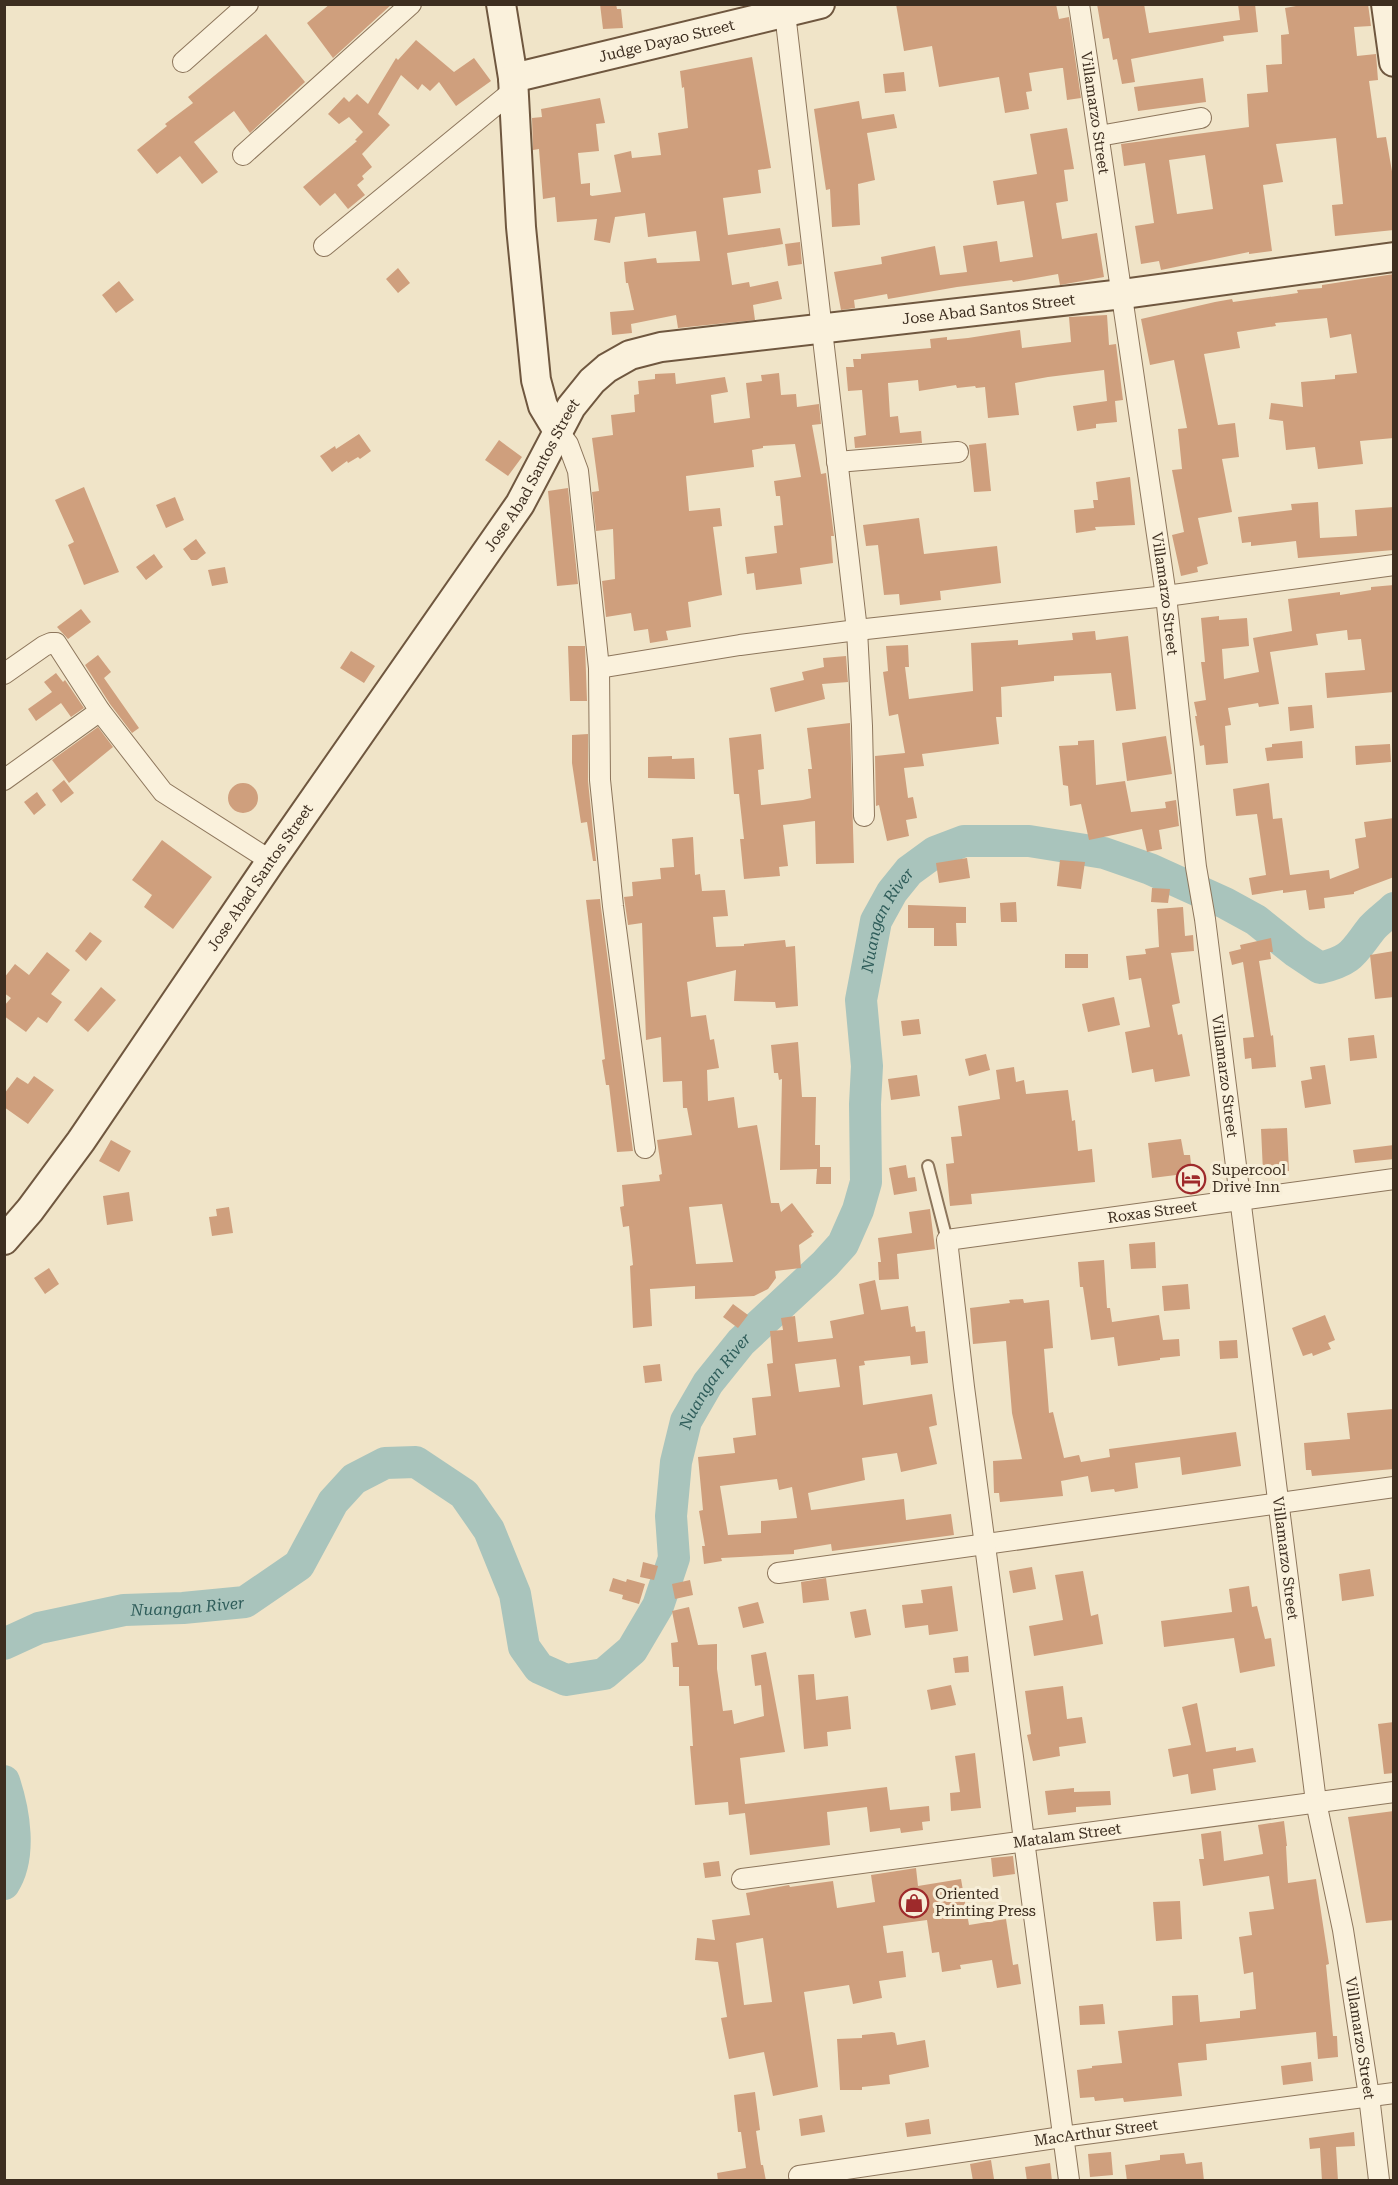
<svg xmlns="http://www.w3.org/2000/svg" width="1398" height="2185" font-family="'Roboto Serif',serif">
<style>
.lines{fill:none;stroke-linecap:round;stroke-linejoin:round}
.river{stroke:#a9c4bc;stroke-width:32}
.building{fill:#cf9f7d;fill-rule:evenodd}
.lane-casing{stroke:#8d765c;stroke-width:14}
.street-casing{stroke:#8d765c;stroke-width:22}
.secondary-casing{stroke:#6f573f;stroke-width:32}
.lane{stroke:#faf1dc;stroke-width:10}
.street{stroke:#faf1dc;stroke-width:20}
.secondary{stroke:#faf1dc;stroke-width:28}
.labels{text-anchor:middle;stroke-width:6;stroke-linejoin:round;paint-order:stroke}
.street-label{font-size:15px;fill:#3d2e20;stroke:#f7eed8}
.poi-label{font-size:15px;fill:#3d2e20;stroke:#f7eed8;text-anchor:start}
.water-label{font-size:16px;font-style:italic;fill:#2f5d5a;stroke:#f7eed8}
</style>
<rect width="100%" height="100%" fill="#f0e4c8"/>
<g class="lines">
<g class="river">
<path id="s1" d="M4,1644l35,-16 85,-18 59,-2 62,-6 54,-37 34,-63 21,-23 31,-16 31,-1 48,32 25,36 26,64 9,53 15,21 27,12 38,-6 28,-24 26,-44 16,-48 -3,-42 5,-54 10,-41 22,-38 33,-41 84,-78 18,-20 15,-34 8,-28 -1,-78 2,-38 -6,-66 15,-79 16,-29 17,-21 26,-19 29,-11h65l75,12 46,16 75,34 31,17 40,32 24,16c33,-8 33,-16 52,-40 6,-7 15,-13 22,-20"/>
<path d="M4,1781c10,30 18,75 0,103"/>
</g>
</g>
<path class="building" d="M330,4h62l-59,54 -26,-35z
M600,4h16l1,5h4l2,19 -20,1z
M896,4h160l3,15 10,-2 12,81 -14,2 -4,-32h-2l-32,5 3,18 -6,1 3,17 -24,4 -6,-36 -60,10 -7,-41 -28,5z
M1097,4h47l5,29 91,-13 -2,-16h17l3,28 -35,4 1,5 -93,18 4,23 -13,2 -5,-25 -4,1 -4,-22 -6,1z
M1307,4h61l3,22 -17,1 3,29 19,-2 2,26 -9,1 8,57 9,-1 8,46v47l-59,6 -3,-31 11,-1 -7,-66 -60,6 7,38 -20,3 9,66 -23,3v-2l-88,18 -2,-9 -18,3 -6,-38 19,-3 -9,-60 -21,3 -3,-22 128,-17 -2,-33 21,-2 -2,-27 16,-1 -1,-29 8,-1 -4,-26zM1205,155l8,54 -36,5 -8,-54z
M266,34l39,48 -55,51 -16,-22 -40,31 24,30 -16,12 -22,-28 -23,18 -20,-24 30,-24 -2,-2 28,-21 -5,-6z
M416,40l38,32 20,-14 17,23 -35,25 -17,-24 -9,9 -8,-7 -4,6 -17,-15 -23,39 12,11 -28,29 10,13 -10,9 2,3 -7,6 8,10 -17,14 -13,-16 -15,13 -17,-19 54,-46 -2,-1 8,-8 -14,-15 -10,7 -11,-10 16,-17 5,5 8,-8 11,10 28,-46 2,2z
M752,57l19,111 -13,2 3,23 -38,5 5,37 52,-7 3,16 -56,9 5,32 17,-3 1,5 28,-6 4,18 -29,6 2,15 -77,8 -2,-13 -45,9 1,9 -20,2 -2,-23 24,-2 -6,-27h-2l-2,-21 32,-4 1,5 43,-2 -4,-30 -48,6 -3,-24 -30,4 -5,26 -16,-3 3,-21 -40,3 -2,-25 -12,2 -4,-50 -6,1 -1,-32 10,-1 -1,-8 59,-11 5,25 -9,1 3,27 -21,2 3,31 9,-1v12l2,1 29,-4 -7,-37 17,-4 1,7 29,-3 -3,-22 30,-5 -4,-41 -2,1 -2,-17z
M904,72l2,19 -21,2 -2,-19z
M1203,78l3,24 -68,9 -4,-24z
M859,101l3,18 32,-5 3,14 -30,5 8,47 -17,4 2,41 -28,2 -2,-38 -4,1 -12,-81z
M1067,128l7,41 -10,1 4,31 -12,2 6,36 35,-6 7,44 -44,8 -2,-11 -45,8 -1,-2 -55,7 -69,12 -1,-5 -33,6 1,8 -14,2 -7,-38 48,-8 -1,-7 54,-11 5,29 27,-3 -4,-26 34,-5 3,21 33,-5 -9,-56 -27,4 -4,-24 44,-7 -7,-40z
M800,242l2,22 -14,2 -3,-22z
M398,268l12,15 -12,10 -12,-14z
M1394,274v164l-34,3 3,23 -45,5 -3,-22 -29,3 -3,-29 -14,-2 2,-16 32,4 -2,-25 34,-3v-4l22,-2 -6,-39 -21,4 -3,-20 -52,5 1,3 -39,6 3,16 -36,6 14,71 17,-2 4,34 -17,2 10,53 -34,6 10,46 -11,3 1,5 -17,4 -9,-41 12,-3 -12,-62 10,-1 -4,-40 9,-1 -13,-68 -24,5 -9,-46 74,-17 17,-3 1,3 65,-9 -1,-3 25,-2v-3z
M119,281l15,19 -18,13 -14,-18z
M1107,315l2,30 7,-1 7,56 -8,1 2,21 -21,2v4l-19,3 -4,-25 34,-5 -3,-31 -56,7 -33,6 4,32 -31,3 -3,-31 -9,1 -1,-2 -18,2 -1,-3 -37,6 -1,-11 -30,3 2,34 8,-1 2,17 21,-2 1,12 -67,5 -1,-11 12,-2 -4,-45 -14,1 -2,-24h8l-1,-8h8v-5l70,-6 -1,-9 17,-2v3l21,-2 52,-8 2,18 49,-6 -2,-25z
M675,373l1,11 49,-7 3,15 -17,3 3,28 36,-5 -4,-35 16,-2 -1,-6 18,-2 2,22 15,-1 1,13 22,-3 2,20 -9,1 9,49 5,-1 8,63h-3l2,27 -33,5 2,16 -46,6 -2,-17 -7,1 -2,-17 32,-4 -3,-27 9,-1 -3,-29h-4l-2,-15 27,-4 -6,-33 -32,2v2l-11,2 2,17 -68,9 3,35 31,-3 2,18 -9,1 9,68 -34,7 3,25 -25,4 2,9 -18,3 -2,-14 -14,2 -3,-18 -25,4 -4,-36 13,-2 -2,-50 -17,2 -4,-39 7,-1 -7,-53 21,-3 -2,-20 24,-3 -1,-17 5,-1 -1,-13 17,-2v-5z
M359,434l12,17 -11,8 -2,-2 -10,6 -1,-2 -15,11 -12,-16 15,-10 1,3z
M499,440l23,17 -14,19 -23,-16z
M986,443l5,48 -17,1 -5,-47z
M1130,477l5,48 -40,2 1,3 -20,3 -2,-23 20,-2 -1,-8h5l-2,-18z
M84,487l35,85 -35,13 -16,-40 6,-3 -19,-42z
M568,488l10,96 -21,2 -9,-95z
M175,497l9,23 -18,8 -10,-23z
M1318,502l2,36 37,-2 -2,-26 39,-3v43l-96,8 -2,-17 -45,5v-4l-9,1 -4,-26 54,-7 -1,-6z
M919,518l5,36 73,-8 4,37 -61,8 1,9 -41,5 -1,-11 -15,1 -6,-50 -12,1 -3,-21z
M196,539l10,14 -9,7h-6l-8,-11z
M154,554l9,13 -17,13 -10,-13z
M225,567l3,16 -16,3 -4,-16z
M1394,585v107l-67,6 -2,-25 40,-3 -4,-31 -13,1 -1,-10 -31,4 2,11 -48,7 9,52 -20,3 -1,-4 -30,5 3,17 -6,1 3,37 -22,2 -2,-20 -4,1 -5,-30h2l-3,-14 12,-2 -5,-38h4l-4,-44 18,-2v4l28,-2 2,28 -27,3 2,30 35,-7 -6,-34 39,-7 -4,-32 52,-7v3l31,-5v-3z
M81,609l10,13 -23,17 -11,-12z
M1095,631l1,9 32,-4 8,73 -20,2 -5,-38 -57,3v5l-53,6 1,30h-6l3,27 -77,10 2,12 -20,2 4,30 5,-1 4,21 -11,2 3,16 -22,5 -8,-36 -3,1 -1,-50 30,-3 -7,-39 -9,2 -6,-44 5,-1 -2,-25 22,-1 1,22h-4l4,32 64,-8 -2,-48 47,-3v5l55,-5 -1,-7z
M568,646h17l2,55h-17z
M351,651l24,15 -11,17 -24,-15z
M98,655l13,17 -7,6 35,50 -7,5 -22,-29 -25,-39z
M846,656l2,26 -26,2 3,15 -50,13 -5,-24 34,-8 -2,-8 22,-5 -1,-9z
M56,673l7,9 2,-2 19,28 -13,9 -10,-14 -25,18 -8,-12 24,-17 -8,-10z
M1312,705l2,23 -24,3 -2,-24z
M850,723l4,140 -38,1 -1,-43 -32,4 5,41 -9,1 1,9 -36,3 -4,-40h4l-5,-45h-5l-5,-56 32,-4 3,35 -6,1 3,35 42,-5 8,-2 -3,-29h4l-5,-41z
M98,727l15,20 -44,36 -17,-23z
M588,734v47l8,80h-3l-6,-39 -6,1 -9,-60v-28z
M1166,736l6,38 -45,7 -5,-38z
M1094,740l2,45 29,-4 6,31 35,-4 -1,-6 11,-2 3,26 -20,4 3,19 -15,3 -5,-23 -53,11 -8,-36 -11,2 -2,-20 -5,-1 -4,-39 19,-1v-4z
M1302,741l1,17 -36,3 -2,-13 7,-1v-3z
M1390,744l1,18 -35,3 -1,-19z
M672,756v3l22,-1 1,21 -47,-1v-21z
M64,780l10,13 -13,10 -9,-13z
M1269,783l4,36 9,-1 8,57 39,-5 1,9 29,-11 -4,-29 11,-2 -2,-15 30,-4v59l-40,15v2l-30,4 1,10 -16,2 -3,-20 -23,3v-3l-31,5 -3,-17 17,-3 -9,-61 -21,2 -3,-27z
M228 798a15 15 0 1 1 30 0a15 15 0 1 1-30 0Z
M37,792l9,13 -12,10 -10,-13z
M693,837l2,38 5,-1 2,17 23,-1 3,26 -15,1 3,30 28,-1v-2l41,-4 1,7 9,-1 3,60 -22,2 -1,-6 -41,-1 2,-31 -49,12 4,35 15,-2 4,25 4,-1 5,29 -12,2 1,31 26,-4 4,31 19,-3 14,78h8l2,9 11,-9 22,29 -3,2 1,2 -13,9 2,23 -26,3 1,7 -8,11 -14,7 -59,3v-13l-45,3 2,37 -19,2 -3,-62 3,-1 -4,-39 -6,1 -3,-20 4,-1 -2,-21 38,-4 -1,-6 3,-1 -5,-34 35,-5 -5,-27h-4l-1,-27 -19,1 -2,-45 -15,3 -4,-117 -14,2 -4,-28 9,-1 -1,-14 29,-3 -1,-11 14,-1 -2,-28zM722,1204l11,58 -37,2 -7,-57z
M162,840l50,37 -39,52 -29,-22 8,-12 -20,-15z
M967,858l3,20 -31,5 -3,-20z
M1060,860l25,2 -4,27 -24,-3z
M1152,888l18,1 -2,14 -17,-1z
M600,899l1,9 32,243 -16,1 -8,-67h-3l-4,-25 3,-1 -19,-159z
M1016,902l1,20h-16l-1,-19z
M908,905l58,2v16h-10l1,23h-23v-18h-26z
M1183,907l2,29 8,-1 1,16 -23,2 9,50 -8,2 6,30 4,-1 8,42 -35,6 -2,-13 -21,4 -7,-41 25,-5 -9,-49 -12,2 -3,-24 20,-2 -1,-5 14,-2 -2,-38z
M90,932l12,9 -16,20 -11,-10z
M1271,938l2,14h-3l1,7 -12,2 12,75 2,-1 3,32 -24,2 -1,-11 -6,1 -2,-21 11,-1 -11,-75 -11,3 -3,-13 12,-3 -1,-4z
M1394,951v46l-19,2 -5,-44z
M47,952l23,18 -19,24 11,8 -15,21 -9,-6 -12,15 -22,-16v-10l7,-8 -7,-5v-15l11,-14 14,11z
M1065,954h23v14h-23z
M101,987l15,13 -28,32 -14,-12z
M1114,997l6,28 -32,7 -6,-28z
M919,1019l2,15 -18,2 -2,-15z
M1374,1035l3,23 -27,3 -2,-23z
M798,1042l4,55h14l-1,48h5v22h11v17h-15l1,-15 -37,1 2,-91 -3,1 -1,-7h-4l-3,-28z
M986,1054l4,16 -21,6 -4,-17z
M1325,1065l6,39 -26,4 -4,-27 11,-2 -2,-12z
M1014,1067l2,15 8,-2 2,14 42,-4 4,31 3,-1 3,31 14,-2 3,33 -124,12 1,10 -22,2 -4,-42 8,-1 -3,-26 11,-1 -4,-30 42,-7 -4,-29z
M917,1075l3,21 -29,4 -3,-21z
M34,1076l20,14 -26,34 -24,-17v-13l13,-17 11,7z
M1287,1128l2,43 -26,1 -2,-43z
M1181,1139l3,16h6l2,18 -40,5 -4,-35z
M111,1140l20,11 -12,21 -20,-11z
M1394,1145v14l-39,4 -2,-13z
M906,1165l2,13 7,-1 2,14 -23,4 -5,-27z
M129,1192l4,29 -26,4 -4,-29z
M229,1207l4,26 -21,3 -3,-19 8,-1 -1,-7z
M930,1209l5,40 -38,5 2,25 -20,1 -1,-18h3l-3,-24 34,-5 -3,-21z
M1155,1242l1,26 -25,1 -2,-25z
M1104,1260l3,48h3l2,14 47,-7 4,25 16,-1 1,17 -20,2v2l-42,6 -4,-29 -23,3 -8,-53h-3l-2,-25z
M49,1268l10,16 -14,10 -11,-16z
M875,1280l6,30 27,-4 3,21 4,-1 1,6 9,-1 3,32 -17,2 -1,-9 -46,5 1,4 -6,1 4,39 69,-11 5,31 -8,2 8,37 -36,8 -4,-19 -35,5 3,22 -57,13 3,17 93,-11 2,21 45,-6 3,21 -122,16 -1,-7 -37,6v4l-73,4 1,3 -18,3 -2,-18h3l-6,-35 4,-1 -5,-53 37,-4 -2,-15 23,-3 -4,-37 19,-2 -4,-32 6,-1 -3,-32 13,-1 -2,-12 14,-2 3,26 35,-4 -3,-17 34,-7 -5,-30zM836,1359l4,28 -41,5 -4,-28zM777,1479l2,11 13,-3 5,31 -36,3v12l-33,2 -8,-49z
M1188,1284l2,25 -26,2 -2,-25z
M1023,1299l1,4 25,-3 4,48 -9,1 5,64 4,-1 11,46 15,-3 2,7 29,-5 -1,-8 127,-17 5,34 -59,9 -2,-18 -45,6 3,25 -23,4 -1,-3 -23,3 -3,-16 -27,5 2,15 -63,6 -1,-9h-5l-1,-32 29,-2 -10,-46 -6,-72 -33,3 -3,-36 40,-5 -1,-3z
M733,1304l15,11 -10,13 -15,-11z
M1325,1315l10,25 -7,3 3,6 -18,7 -1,-3 -9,3 -11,-28z
M1237,1340l1,18 -18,1 -1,-18z
M660,1364l2,17 -17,2 -2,-17z
M1393,1409l1,60 -82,7 -1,-6h-5l-2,-27 46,-4 -3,-26z
M643,1562l15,4 -4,14 -14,-3z
M1032,1567l4,22 -23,4 -4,-22z
M1370,1569l4,27 -32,5 -3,-27z
M1083,1571l8,45 7,-2 5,30 -69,12 -5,-30 34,-6 -8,-45z
M613,1578l13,4 1,-3 18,5 -6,20 -17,-5 1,-4 -14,-4z
M826,1578l3,22 -26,3 -2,-21z
M690,1580l3,15 -18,4 -3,-15z
M952,1586l6,45 -29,4 -1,-10 -23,3 -3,-23 21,-2 -2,-13z
M1249,1586l3,21 5,-1 8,33 6,-1 4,28 -35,7 -6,-35 -70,9 -3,-26 71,-9 -3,-23z
M758,1602l6,21 -21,5 -5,-21z
M689,1607l9,38 19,-1v25l6,42 9,-1 2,14 30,-8 -3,-31 -6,1 -4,-31 15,-3 19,100 -45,6 5,46 142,-17 3,23 39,-4 1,15 -8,1 1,8 -22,3 -1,-5 -30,4 -3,-25 -40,5 3,33 -80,10 -5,-42 -16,2 -1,-13 -33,3 -5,-59h3l-4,-60h-10v-19h-6l-2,-24 7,-1 -6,-31z
M866,1609l5,26 -16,3 -5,-26z
M968,1656l1,16 -14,1 -2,-15z
M814,1674l2,26 32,-4 3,33 -24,3 1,14 -24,3 -6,-74z
M951,1685l5,20 -25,5 -4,-20z
M1063,1686l4,33 15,-2 4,26 -27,4 1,9 -27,5 -6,-26 4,-1 -6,-43z
M1197,1703l9,49 30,-5v4l17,-3 3,14 -43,7 3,21 -25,4 -3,-20 -15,3 -5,-28 23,-4 -9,-38z
M1394,1722v51l-10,1 -6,-50z
M975,1753l6,55 -30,3 -1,-18 10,-1 -5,-36z
M1074,1788v4l36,-1 1,14 -35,2v5l-28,3 -3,-24z
M1394,1811v109l-28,3 -18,-106z
M1284,1821l3,25h-1l2,37 28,-4 13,85 -3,1 7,71h4l1,21 -20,2 -2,-27 -110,12 1,16 -29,3 4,33 -58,6 -1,-4 -28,3 -1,-4 -14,1 -3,-28 15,-2v-2l30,-3 -4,-32 55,-6 -1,-29 26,-1 2,27 40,-4v-7l16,-2 -3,-37 -9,2 -5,-37 13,-2 -3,-23 25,-3 -5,-33 -66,10 -4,-27h5l-3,-25 20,-3 3,30 39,-7 -5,-29z
M1013,1856l2,18 -22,3 -2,-19z
M719,1861l2,15 -16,2 -2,-15z
M916,1868l2,18 43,-7 8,46 37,-6 7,46 5,-1 3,20 -24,4 -5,-28 -32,5 1,4 -19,3 -3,-20 -7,1 -5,-33 -44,6 4,27 16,-2 3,26 -27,4 3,17 -29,6 -4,-19 -45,7 14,95 -45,9 -9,-44 -35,7 -8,-41 6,-1 -9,-55 -23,-2 2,-22 18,2 -3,-20 38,-5 -4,-22 43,-8 1,2 43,-6 4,27 38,-6 -4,-27zM763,1938l9,64 -28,3 -8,-62z
M1180,1901l2,38 -26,2 -3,-39z
M1103,2004l2,20 -25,1 -1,-19z
M892,2032l3,1 2,12 28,-5 4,27 -40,8 1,9 -28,3v3h-22l-3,-51 25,-1v-3z
M1311,2062l2,19 -30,4 -2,-19z
M755,2092l5,38 -4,1 5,34h2l3,16h-48l-1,-8 29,-5 -5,-36h-3l-4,-37z
M822,2115l3,17 -24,4 -2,-17z
M929,2119l2,15 -24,3 -2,-14z
M1354,2132l1,14 -19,1 2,34h-16l-2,-33 -10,1 -1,-11z
M1111,2152l2,23 -23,2 -2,-23z
M1184,2153l2,11 16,-2 2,19h-77l-2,-16 35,-5v-5z
M991,2160l3,19 -21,2 -3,-17z
M1050,2163l2,18h-25l-2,-14z"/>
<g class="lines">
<g class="lane-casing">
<path id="lane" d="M928,1166l19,74"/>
</g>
<g class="street-casing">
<g id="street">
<path id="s2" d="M1079,4l87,592 30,271 9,52 111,883 27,128 26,166 10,84"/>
<path d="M785,13l72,617 5,96 2,90"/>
<path d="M183,62l65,-58"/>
<path d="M1099,136l102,-18"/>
<path d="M243,155l168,-151"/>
<path d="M324,246l190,-156"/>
<path d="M558,431l10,13 10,27 21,197 1,112 13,126 32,242"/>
<path d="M837,462l121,-10"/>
<path d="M599,668l141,-23 117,-15 309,-34 228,-31"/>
<path d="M4,674l40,-28 7,-3h5l44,68 63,81 108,69"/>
<path d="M4,780l96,-69"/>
<path d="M778,1573l616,-86"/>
<path id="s3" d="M742,1879l652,-87"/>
<path id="s4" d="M799,2176l263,-39 332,-44"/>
<path id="s5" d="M1069,2180l-105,-793 -17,-147 447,-61"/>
</g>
</g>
<g class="secondary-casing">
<g id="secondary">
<path d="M501,4l12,74 8,149 15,153 7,26 15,25"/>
<path d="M1386,4l8,58"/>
<path id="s6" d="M513,78l307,-74"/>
<path id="s7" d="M4,1240l26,-30 51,-69 190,-280 249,-357 51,-97 21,-26 15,-13 23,-13 31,-8 462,-53 271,-37"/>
</g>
</g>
<use href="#lane" class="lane"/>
<use href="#street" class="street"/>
<use href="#secondary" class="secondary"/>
</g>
<defs>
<g id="hotel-ring" transform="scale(1.5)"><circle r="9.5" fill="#f7eed8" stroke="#9e2a2b" stroke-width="1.5"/><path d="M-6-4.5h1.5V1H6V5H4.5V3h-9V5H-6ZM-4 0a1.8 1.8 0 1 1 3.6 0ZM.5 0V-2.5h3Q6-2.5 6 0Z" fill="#9e2a2b"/></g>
<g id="shop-ring" transform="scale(1.5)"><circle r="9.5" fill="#f7eed8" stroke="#9e2a2b" stroke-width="1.5"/><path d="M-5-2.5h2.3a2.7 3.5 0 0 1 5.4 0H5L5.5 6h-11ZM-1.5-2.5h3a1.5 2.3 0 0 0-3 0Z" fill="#9e2a2b"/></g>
</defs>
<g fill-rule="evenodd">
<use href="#hotel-ring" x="1191" y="1179"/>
<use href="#shop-ring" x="914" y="1903"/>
</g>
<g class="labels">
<g class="street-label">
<text dy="5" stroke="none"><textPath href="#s6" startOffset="158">Judge Dayao Street</textPath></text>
<text dy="5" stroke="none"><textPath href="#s2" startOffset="110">Villamarzo Street</textPath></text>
<text dy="5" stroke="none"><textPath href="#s7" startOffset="1450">Jose Abad Santos Street</textPath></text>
<text dy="5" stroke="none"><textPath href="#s7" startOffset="930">Jose Abad Santos Street</textPath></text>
<text dy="5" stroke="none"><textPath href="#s2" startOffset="596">Villamarzo Street</textPath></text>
<text dy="5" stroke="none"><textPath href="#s7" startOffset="444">Jose Abad Santos Street</textPath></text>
<text dy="5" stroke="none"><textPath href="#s2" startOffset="1082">Villamarzo Street</textPath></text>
<text dy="5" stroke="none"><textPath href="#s5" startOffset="1155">Roxas Street</textPath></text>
<text dy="5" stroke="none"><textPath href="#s2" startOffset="1568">Villamarzo Street</textPath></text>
<text dy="5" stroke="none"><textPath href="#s3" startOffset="328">Matalam Street</textPath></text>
<text dy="5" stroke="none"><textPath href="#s2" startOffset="2054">Villamarzo Street</textPath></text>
<text dy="5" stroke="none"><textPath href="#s4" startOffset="300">MacArthur Street</textPath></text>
</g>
<g class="poi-label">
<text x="1212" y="1175">Supercool<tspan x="1212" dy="17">Drive Inn</tspan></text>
<text x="935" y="1899">Oriented<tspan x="935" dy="17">Printing Press</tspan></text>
</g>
<g class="water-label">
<text dy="6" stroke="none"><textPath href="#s1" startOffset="1648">Nuangan River</textPath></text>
<text dy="6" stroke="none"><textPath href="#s1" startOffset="1125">Nuangan River</textPath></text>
<text dy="6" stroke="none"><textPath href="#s1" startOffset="189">Nuangan River</textPath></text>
</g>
</g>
<rect width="1398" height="2185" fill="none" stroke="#3d2e20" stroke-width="12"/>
</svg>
